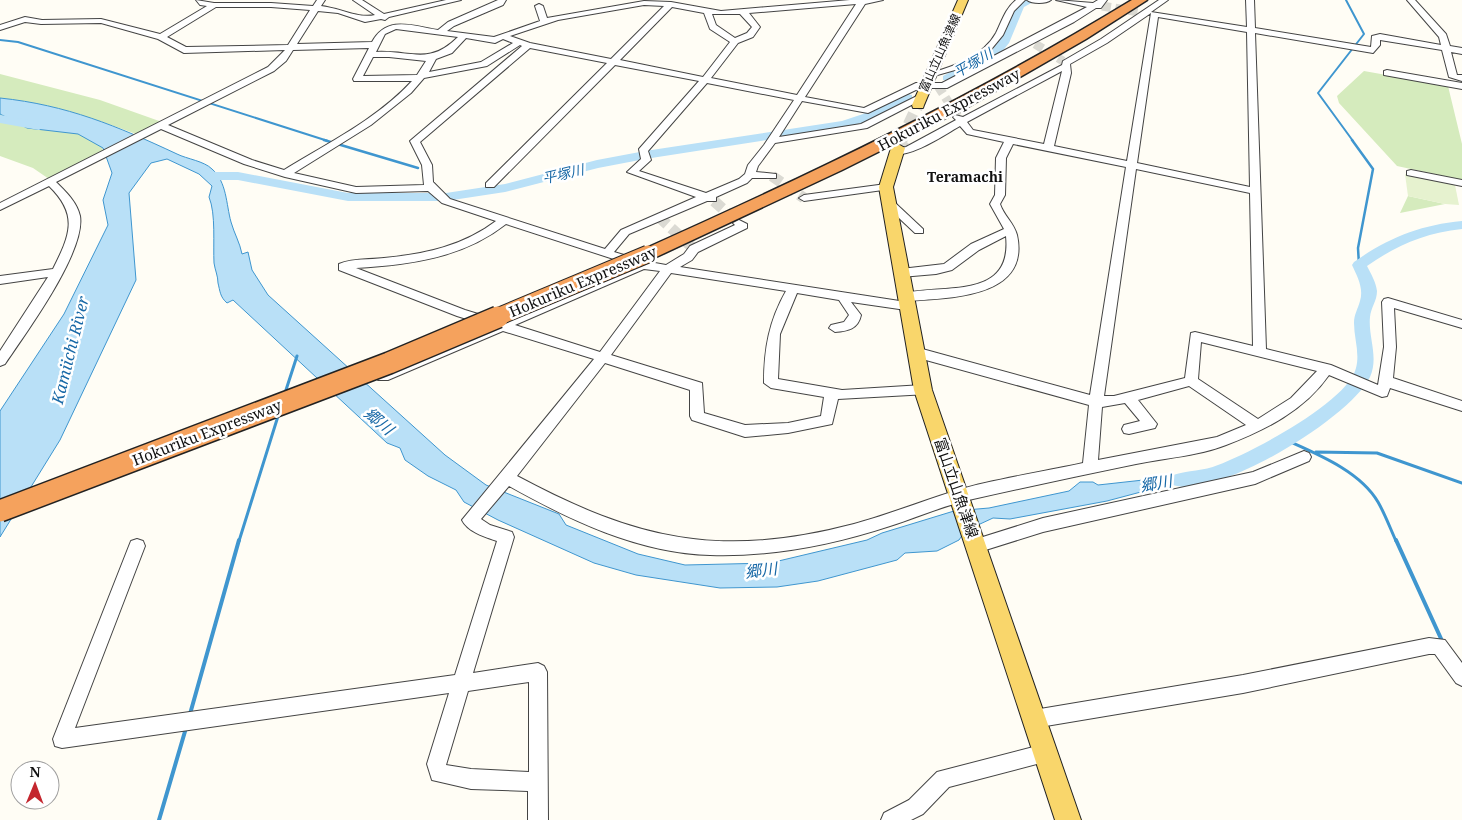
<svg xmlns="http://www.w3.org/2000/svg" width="1462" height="820" font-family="'Noto Serif','Noto Sans JP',serif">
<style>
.green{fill:#d5ebbd}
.pitch{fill:#e6f2cf}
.water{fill:#b9e0f7;stroke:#3f96cf}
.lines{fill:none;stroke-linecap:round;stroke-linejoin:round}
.stream-far3{stroke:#3f96cf;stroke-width:2}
.stream-far2{stroke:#3f96cf;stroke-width:2.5}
.stream-far1{stroke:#3f96cf;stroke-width:3}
.stream{stroke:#3f96cf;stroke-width:4}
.river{fill:#b9e0f7;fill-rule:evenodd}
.minor-tunnel-far1{stroke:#dbdad3;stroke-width:9;stroke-dasharray:9 4.5;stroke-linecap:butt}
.minor-tunnel{stroke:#dbdad3;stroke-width:11;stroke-dasharray:11 5.5;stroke-linecap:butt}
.major-tunnel-far1{stroke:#dbdad3;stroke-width:12;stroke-dasharray:12 6;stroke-linecap:butt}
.major-tunnel{stroke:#dbdad3;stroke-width:15;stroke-dasharray:15 8;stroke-linecap:butt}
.minor-casing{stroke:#444;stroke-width:2}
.major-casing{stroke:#222;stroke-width:2}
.highway-casing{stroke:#222;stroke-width:3}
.minor{fill:#fff;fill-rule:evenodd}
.major{fill:#f9d66b;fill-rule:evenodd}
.highway{fill:#f5a25d;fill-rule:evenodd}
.highway-bridge-far1-casing{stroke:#222;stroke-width:19;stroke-linecap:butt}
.highway-bridge-casing{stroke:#222;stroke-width:24;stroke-linecap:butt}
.highway-bridge-far1{stroke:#f5a25d;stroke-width:17}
.highway-bridge{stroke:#f5a25d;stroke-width:21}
.labels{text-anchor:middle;stroke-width:5;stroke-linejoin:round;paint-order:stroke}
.far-street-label{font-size:12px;fill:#111;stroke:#fff}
.far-water-label{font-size:14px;font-style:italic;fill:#1768a6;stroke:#fff}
.far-neighbourhood-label{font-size:14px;font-weight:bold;fill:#111;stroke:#fff}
.street-label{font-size:15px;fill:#111;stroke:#fff}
.water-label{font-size:16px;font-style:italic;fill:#1768a6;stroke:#fff}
</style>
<rect width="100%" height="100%" fill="#fffdf5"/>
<path class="green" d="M1364,71l84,15 14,58v36l-65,-14 -58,-63 -2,-7z
M0,74l100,26 62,22 -26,12c-46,-17 -87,-31 -136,-36z
M0,114l27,14 49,5 26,13 1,6 -54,27 -16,-11 -33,-12z
M1408,196l37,8 -45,9z"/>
<path class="pitch" d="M1405,174l50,11 4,20 -14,-1 -37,-8z"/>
<path class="water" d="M0,98c67,7 117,28 177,56 10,5 27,7 35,15 15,13 14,35 19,53 3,11 9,21 11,32l6,-2 4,18 16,25 177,160 41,30 73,29 7,11 72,29 47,11 85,-2 97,-23 15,-7 72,-22 35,-3 80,-17 11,-9h13l5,3 118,-13 -109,29 -97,18 -17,-1 -28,13 -6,9 -22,11 -32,2 -8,7 -79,21 -41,6 -57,1 -84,-13 -42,-12 -96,-43 -34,-18 -8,-12 -28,-14 -23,-16 -5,-12 -13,-5 -154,-143 -6,3c-7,-6 -7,-12 -9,-20 0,-7 -3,-13 -4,-20 -1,-19 2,-49 -5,-66l3,-11 -13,-12 -32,-15 -16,4 -22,30 7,87 -76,160 -60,97v-126l64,-97 44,-89 -5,-25 9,-27 -9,-25 -25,-14 -51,-6 -27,-14z"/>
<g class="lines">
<path class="stream-far3" d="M1346,0l18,34 -46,59 35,48
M0,40l18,2 310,99"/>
<path class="stream-far2" d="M324,140l94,28
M1352,140l21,29 -15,79 1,17"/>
<path class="stream-far1" d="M285,393l12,-37
M1286,440c31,14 74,31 92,62 7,12 12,26 18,39
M1316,452l61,1 85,30
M239,541l40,-128"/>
<path class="stream" d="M1396,540l47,103
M190,714l49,-174
M159,820l27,-92"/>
<path class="river" d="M1023,0h14l-13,7 -15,36 -8,10 -50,27h-8v-4l50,-27c12,-14 14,-42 30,-49z
M908,94l4,1v6l-41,19 -27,8 -199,31 -47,9 -93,24 -59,9h-98l-110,-21h-27l-7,-4 7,-4h27l110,21h98l59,-9 92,-24 48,-9 197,-30 21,-7z
M0,115l39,7 6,4 -6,4 -39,-7z
M1462,221v8c-37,4 -65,16 -95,37 4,8 9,16 10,25 0,10 -6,16 -7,26 -2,20 9,40 0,60 -19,40 -153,123 -197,108l-2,-5 2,-5c15,-5 31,-4 45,-10 32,-12 130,-63 138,-97 4,-15 -2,-30 -2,-45 0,-9 4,-14 6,-22 4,-13 -3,-25 -8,-36l2,-3c34,-24 66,-37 108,-41z"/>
<path class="minor-tunnel-far1" d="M1102,6l37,6
M1035,44l28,17
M938,86l20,31"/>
<path class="minor-tunnel" d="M772,176l32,22
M714,201l25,22
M659,217l35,32"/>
<path class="major-tunnel-far1" d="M901,141l17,-36"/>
<path class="major-tunnel" d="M898,148l4,-8"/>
<g class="minor-casing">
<path id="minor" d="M196,0l18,3h57l42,3 4,-6h8l-4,6c19,2 37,13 54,9l-22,-15h9l22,14 62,-14h15l-72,17 -4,3 -4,-1 -16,3 -27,-9 -20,-2 -21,33 75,-2c15,-27 40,-16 66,-12l10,-8 50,-22h8l-3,5 -49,21 -7,5 47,6 46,-16 -5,-15 4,-2 4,2 4,12 97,-17 27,1 50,9 129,-11h33l-18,4 -60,93 59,11 52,-25h26l145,-76 -31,-7 37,3 5,-3h9l-6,8h-5l-22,14 -127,66h-27l-52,25 -66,-12 -23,36 82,-13 56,-28 8,2 -58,30 -92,15 -17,23 -2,6 20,2v4h-24l-5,5 -31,14v4h-9l-78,33 -15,18 30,9 22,4 18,-11 6,-8 45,-21 -2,-2 6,-3 8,4v4l-49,24 -6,8 -12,7 226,35 6,4 -6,4 -55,-8 10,13c-3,14 -13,16 -26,17l-6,-4 2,-3 13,-3 5,-7 -10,-15 -42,-7 -17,41 -2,45 64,11 81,-5 7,5 -2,4 -90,5 -6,25 -44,9 -43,4 -53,-17 -2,-4v-26l-85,-27 -88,113c119,64 203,83 337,48 36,-10 71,-24 107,-35 39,-11 82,-17 122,-26l6,-58 -174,-48 -6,-5 6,-5 175,48 36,-228 -113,-23 -7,14 -1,37 -5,9c4,12 14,19 17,31 14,64 -70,63 -112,66l-4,-1 -2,-3 2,-3c40,-11 112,8 105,-58l-27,14 -27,20 -16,4 -35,3 -6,-4 6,-4 43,-5 27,-20 33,-15 -14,-25 5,-9 1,-37 8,-16 -37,-8 -7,-8c-16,9 -49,32 -68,28v-4l14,-3 50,-27 -3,-3 2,-2 8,2 99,-52 1,-4 38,-22 58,-39h9l-17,12 96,15 -1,-27h8l1,28 116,19 1,-11 8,-2 61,11 -2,-8 -32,-37h8l31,34 4,12 12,2v6l-11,-2 6,23h5v6l-13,-4 -7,-27 -62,-10v5l-7,8 -118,-20 11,316 65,16 47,20 6,-38 -2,-45 2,-3 4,-1 74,22v8l-68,-20 2,39 -3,31 69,23v10l-72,-23 -3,8 -5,1 -53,-22c-25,36 -64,55 -103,70 -28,11 -61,13 -90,19 -54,11 -109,23 -163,35 -28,6 -55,18 -83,27 -58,19 -119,31 -180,29 -72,-2 -140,-35 -201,-69l-28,33 9,6 22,7 2,5 -41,136 65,-10 6,3 3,6 1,148h-20v-29l-57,-2 -39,-9 -5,-16 22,-71 -387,55 -7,-2 -2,-7 76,-193 2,-5 6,-2 6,2 2,5 -70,182 380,-53 42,-134c-12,-4 -29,-9 -35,-21l132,-161 -91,-28 -115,49h-10l-2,-3 2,-3 111,-48 -32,-10 -118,-46v-6c14,-6 30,-4 45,-6 41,-4 79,-12 112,-37l-54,-18 -14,-12 -72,2 -71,-16 -41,-13 -83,-35 -105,53c10,10 21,20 24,34 6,36 -55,118 -75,148l-5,2v-15l48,-74 -48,7v-8l53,-7c17,-34 26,-54 -4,-83l-49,24v-7l268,-136 17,-17 -101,3 -26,-14 -57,-16 -60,1 -16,-2 -25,8v-5l25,-8 17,3 59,-1 59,15 47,-28 -7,-1zM856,4l-59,91 -86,-17 27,-35 15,-6 7,-10 -11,-14zM644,5l20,1 -53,53 -81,-16 -20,-7 48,-16zM216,7h55l39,3 -22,35 -102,2 -19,-10zM672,7l32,6 6,16 20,13 -27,35 -83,-17zM1151,13l-24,148 -73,-15 17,-73 -1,-9 37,-21zM712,14h28l12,13 -5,6 -12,5 -19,-13zM1158,17l89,15 3,155 -113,-24zM396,29l62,8c-29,29 -46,13 -82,15l9,-18zM466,38l29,5 8,-4 10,4 -32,19 -52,10 7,-13 16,-6zM520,45l2,1 -112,95 12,24 2,20 -68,2 -62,-14 77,-48 40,-32 13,-15 63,-12zM369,48l-16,31 1,2h58c-35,38 -84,62 -128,89l-32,-10 -84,-35 106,-54 12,-10 7,-11zM530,48l77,15 -121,120v4h8l121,-122 84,16 -60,68 2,10 -14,13 69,25 -75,33 -16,19 -155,-50 -17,-17 -1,-17 -12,-23zM373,57h16l37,4 -9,14 -54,1zM1062,71l-18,73 -71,-14 -6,-8zM707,83l87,17 -30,45 -16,20 -3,9 -6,5 -33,14 -67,-22 12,-11 -3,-9zM1136,169l114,24 3,153 -58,-14 -4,1 -6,45 -71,18h-10zM506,224l126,41 -131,56 -36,-11 -109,-42c53,-3 107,-10 150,-44zM644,269l16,2 -60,81 -85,-27zM671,273l115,18c-17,30 -22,58 -22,92l7,5 53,9 -3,19 -33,7 -43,2 -41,-12 -2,-30 -91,-28zM1201,342l116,29 -26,27 -33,21 -60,-40zM1189,386l57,39 -29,12 -119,23 4,-53 23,-4 15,18 -16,4 -2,4 2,4 5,1 26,-6 2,-4 -19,-24zM529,682v90l-58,-3 -25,-4 22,-74z
M1016,0h9l-11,11 -11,24 -14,17 -27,16 -35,10v-4c25,-7 56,-17 69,-41 6,-12 9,-24 20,-33z
M1027,0h24c-5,4 -19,4 -24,0z
M1387,70l75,13v6l-78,-14v-4z
M1411,170l51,10v6l-55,-11v-4z
M886,184l5,3 -1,2 -86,12 -5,-3 5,-3z
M888,199l4,1 31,29v4h-8l-31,-29 -1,-2z
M1304,451l5,2 2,4 -2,4 -54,23 -212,48 -67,21 -6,-2 -2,-5 2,-5 73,-23 210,-46z
M1429,638l16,2 17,23v23l-6,-3 -21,-29h-6l-186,39 -209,35 -6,-3 -3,-6 3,-6 6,-3 209,-35z
M1045,744l7,2 2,7 -2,7 -103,27 -26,27 -12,6h-30l3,-7 25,-13 28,-28z"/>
</g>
<g class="major-casing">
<path id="major" d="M958,0h10l-44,105 -1,3h-10l-1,-3z
M898,144l7,4 -12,39 39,203 149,430h-26l-141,-430 -35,-203 12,-39z"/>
</g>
<g class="highway-casing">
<path id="highway" d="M1132,0h15l-61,39 -120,69 -124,62 -188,88h-12l-3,-4 3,-4c168,-75 333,-154 490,-250z"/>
</g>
<use href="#minor" class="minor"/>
<use href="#major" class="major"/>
<use href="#highway" class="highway"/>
<g class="highway-bridge-far1-casing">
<path id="highway-bridge-far1" d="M495,318l153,-64"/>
</g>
<g class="highway-bridge-casing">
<path id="highway-bridge" d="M0,511l389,-148 109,-46"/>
</g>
<use href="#highway-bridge-far1" class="highway-bridge-far1"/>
<use href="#highway-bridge" class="highway-bridge"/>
</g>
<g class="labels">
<g class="far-street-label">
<text transform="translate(940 53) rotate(-66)" y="4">富山立山魚津線</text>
</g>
<g class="far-water-label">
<text transform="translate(973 63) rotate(-30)" y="5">平塚川</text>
<text transform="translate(563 174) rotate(-13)" y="5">平塚川</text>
</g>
<g class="far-neighbourhood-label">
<text x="965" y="182">Teramachi</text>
</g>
<g class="street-label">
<text transform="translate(949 110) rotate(-28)" y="5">Hokuriku Expressway</text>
<text transform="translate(583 282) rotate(-23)" y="5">Hokuriku Expressway</text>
<text transform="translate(207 433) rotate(-21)" y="5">Hokuriku Expressway</text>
<text transform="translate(956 488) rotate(71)" y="5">富山立山魚津線</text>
</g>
<g class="water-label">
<text transform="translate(70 350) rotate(-76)" y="6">Kamiichi River</text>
<text transform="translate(379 421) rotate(40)" y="6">郷川</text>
<text transform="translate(1156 483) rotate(-10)" y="6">郷川</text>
<text transform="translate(761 570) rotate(-7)" y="6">郷川</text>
</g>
</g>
<g transform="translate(35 785) rotate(1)"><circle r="24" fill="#ffffff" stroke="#a0a0a0"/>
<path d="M0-4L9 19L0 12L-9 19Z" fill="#c4262e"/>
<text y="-8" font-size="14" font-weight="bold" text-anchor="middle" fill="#111111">N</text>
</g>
</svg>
